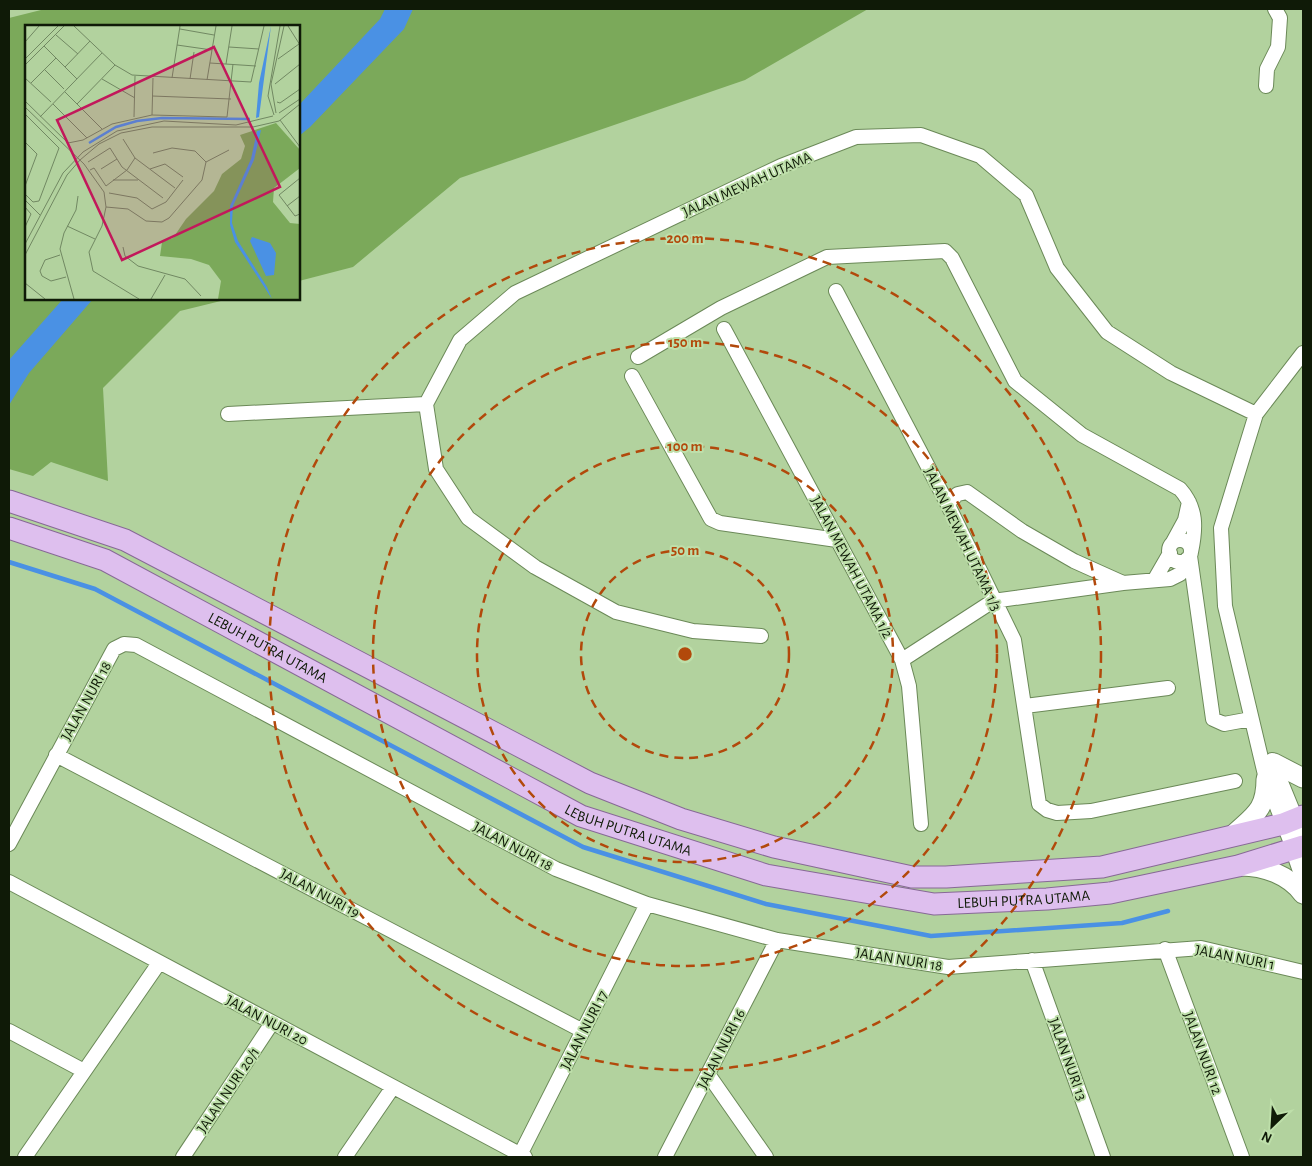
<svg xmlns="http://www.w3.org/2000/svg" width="1312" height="1166" font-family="'Alegreya Sans',sans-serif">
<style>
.green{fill:#7ba95a}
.water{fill:#4a91e4}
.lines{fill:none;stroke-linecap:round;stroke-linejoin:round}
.stream{stroke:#4a91e4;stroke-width:4.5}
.minor-casing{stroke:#6b8958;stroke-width:16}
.tertiary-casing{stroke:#6b8958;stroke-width:18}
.secondary-casing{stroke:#6b8958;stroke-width:21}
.primary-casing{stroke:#876996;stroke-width:23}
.minor{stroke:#fff;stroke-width:14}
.tertiary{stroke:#fff;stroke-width:16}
.secondary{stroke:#fff;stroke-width:19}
.primary{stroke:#debfee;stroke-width:21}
.ring{fill:none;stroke:#b2490b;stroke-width:2.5;stroke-dasharray:9 6}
.labels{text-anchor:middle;stroke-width:4;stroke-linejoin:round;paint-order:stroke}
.street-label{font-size:15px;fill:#0f1a07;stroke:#bedfaa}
.inset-river{fill:none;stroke:#4a91e4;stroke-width:2.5}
.inset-road{fill:none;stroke:#718862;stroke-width:1}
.view{fill:#c2185b;fill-opacity:0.15;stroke:#c2185b;stroke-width:2.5}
.inset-edge{fill:none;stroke:#0f1a07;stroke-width:2.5}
.centre{fill:#b2490b;stroke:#bedfaa;stroke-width:2.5}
.ring-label{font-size:15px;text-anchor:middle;font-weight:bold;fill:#b2490b;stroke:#bedfaa;stroke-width:4;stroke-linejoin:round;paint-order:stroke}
</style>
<rect width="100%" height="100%" fill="#b2d29e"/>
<path class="green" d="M45,9h823l-123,71 -285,98 -107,89 -54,14v-255h-273v273h203l-49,12 -77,77 5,93 -57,-19 -18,14 -24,-7v-451z"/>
<path class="water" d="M385,9h28l-9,20 -94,98 -11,9v-31l81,-86z
M63,299h30l-64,74 -20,32v-45z"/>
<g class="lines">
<path class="stream" d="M9,562l86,27 488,258 183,57 165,32 191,-13 46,-12"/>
<g class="minor-casing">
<path id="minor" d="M1266,86l1,-17 11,-22 2,-29 -5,-9
M836,291l111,212 67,137 25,164 8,6 10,3 34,-2 144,-30
M724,329l178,331 7,26 12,138
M638,357l83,-49 106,-51 118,-6 7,7 63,123 67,54 98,54c17,19 16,39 11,63
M632,376l79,143 9,4 117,17
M228,414l198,-10
M947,503l11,-9 9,-2 55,39 52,30 49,22
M1169 551a11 11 0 1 1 22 0a11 11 0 1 1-22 0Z
M1173,542l12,-22 4,-18
M1190,556l23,163 11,5 27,-5
M1155,579l15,-26
M761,636l-68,-5 -77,-19 -81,-45 -67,-49 -32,-49 -10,-65 34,-64 55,-47 266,-127 75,-29 65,-2 59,21 46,39 31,73 50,64 64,41 85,41
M902,660l91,-59 130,-18 47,-4 10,-5 7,-15
M1025,706l143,-18
M56,755l527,276
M1272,760l31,76
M9,844l105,-195 10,-5 12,1 420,224 91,35 130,36 171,27 253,-19 102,24
M1293,848l-27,-69 -41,-173 -4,-78 35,-114 47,-61
M9,882l516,275
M1165,949l77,208
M1032,960l71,197
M9,1031l75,40
M708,1074l58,83
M520,1155l127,-251
M25,1157l134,-194
M183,1157l89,-134
M345,1157l48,-70
M665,1157l112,-217"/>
</g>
<g class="tertiary-casing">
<path id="tertiary" d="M1293,848l10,29"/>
</g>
<g class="secondary-casing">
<path id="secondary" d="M1274,763l29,15
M1232,836c22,-21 34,-25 34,-57
M1241,866c23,0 48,9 62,28"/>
</g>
<g class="primary-casing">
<g id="primary">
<path d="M9,501l116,39 465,243 91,36 93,28 138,30h34l156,-10 181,-43 20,-8"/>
<path id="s1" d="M9,528l96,32 476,256 185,59 168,29 113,-5 63,-6 128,-27 65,-20"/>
</g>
</g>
<use href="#minor" class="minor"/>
<use href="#tertiary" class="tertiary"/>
<use href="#secondary" class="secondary"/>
<use href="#primary" class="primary"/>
</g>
<g class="ring">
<circle cx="685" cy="654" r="104"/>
<circle cx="685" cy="654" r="208"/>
<circle cx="685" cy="654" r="312"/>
<circle cx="685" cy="654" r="416"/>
</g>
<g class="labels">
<g class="street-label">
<text transform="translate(747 184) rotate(-24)" y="5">JALAN MEWAH UTAMA</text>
<text transform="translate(963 539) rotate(64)" y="5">JALAN MEWAH UTAMA 1/3</text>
<text transform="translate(852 567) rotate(62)" y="5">JALAN MEWAH UTAMA 1/2</text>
<text dy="5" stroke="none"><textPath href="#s1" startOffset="286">LEBUH PUTRA UTAMA</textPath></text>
<text transform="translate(86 701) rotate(-61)" y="5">JALAN NURI 18</text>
<text dy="5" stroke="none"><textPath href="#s1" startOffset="691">LEBUH PUTRA UTAMA</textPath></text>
<text transform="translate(513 846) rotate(28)" y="5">JALAN NURI 18</text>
<text transform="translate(320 893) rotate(28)" y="5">JALAN NURI 19</text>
<text dy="5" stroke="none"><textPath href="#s1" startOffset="1096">LEBUH PUTRA UTAMA</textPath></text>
<text transform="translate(1235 957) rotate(11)" y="5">JALAN NURI 1</text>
<text transform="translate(899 959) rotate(9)" y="5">JALAN NURI 18</text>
<text transform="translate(267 1020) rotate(28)" y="5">JALAN NURI 20</text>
<text transform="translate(584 1030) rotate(-63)" y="5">JALAN NURI 17</text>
<text transform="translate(721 1049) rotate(-63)" y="5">JALAN NURI 16</text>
<text transform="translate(1203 1053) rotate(70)" y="5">JALAN NURI 12</text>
<text transform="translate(1068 1059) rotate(70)" y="5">JALAN NURI 13</text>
<text transform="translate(228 1090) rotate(-56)" y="5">JALAN NURI 20/1</text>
</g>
</g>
<g transform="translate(25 25)">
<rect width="275" height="275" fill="#b2d29e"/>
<path d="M251,98l24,27v18l-26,20 -1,14 17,21 10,1v75h-82l3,-18 -12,-16 -18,-6 -31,-3 2,-14 11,-4 13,-19 28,-28 8,-17 19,-15 4,-13 -5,-11z" fill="#7ba95a"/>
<path d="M246,1l-12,91 -3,1 3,-35zM236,105l-7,30 -21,46 -1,17 6,18 29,46 5,12 -37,-57 -5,-17v-19l21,-47 6,-28zM227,212l18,6 6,10 -2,22 -8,1 -16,-35z" fill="#4a91e4"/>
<path class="inset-river" d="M64,118l27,-16 21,-6 25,-3 88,1"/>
<path class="inset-road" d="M49,1l41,39 17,10 119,7 13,-56M263,1l12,19M155,4l34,6M31,10l22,19M0,17l14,-16M152,20l35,5M19,21l33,33M204,22l30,2M0,34l33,-33M253,34l21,-15M185,38l46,3M201,39l6,-38M0,40l39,-39M40,42l25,-26M19,44l20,20M0,53l26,24M147,53l8,-52M77,54l33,19M165,54l4,-27M182,55l9,-54M6,58l25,-25M250,59l25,-20M40,67l37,37M127,71l79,3M0,76l43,42 15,-3 29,-16 40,-9 75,2 6,-53M252,77l3,1 20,-14M28,79l34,34M52,79l38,-39M0,82l59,57 20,28 2,15 -4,19 -13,26 4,19 46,28M251,88l-5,-29 13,-58M254,88l21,-14M0,89l34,34 -20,53 -6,1 -8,-8M127,90l1,-37M249,90l-6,-19 12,-70M15,92l62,-64M109,92l1,-41M255,95l20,27M98,114l12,19 40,30M0,117l12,12 -12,32M63,137l22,-14 12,19 41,31M181,137l23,-12M76,144l16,-10M125,144l15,-5 18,13M65,145l4,-2 12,18M275,153l-21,17 16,21 5,-2M88,155h25M81,161l21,-16 8,-12M84,168l28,5 15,11 14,-7 17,-22M0,175l15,15M262,181l13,-10M0,182l6,7 -6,13M81,182l22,2 18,12 16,1 7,-4 33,-38 4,-18 -11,-11 -23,-3 -19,5M42,201l28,13M0,219l38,-71 20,-21 34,-21 47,-10 72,4 37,-9M98,222l2,9 13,10 47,13 16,17M0,230l42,-80 13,-15 19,-16 22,-11 31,-6h101l26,-6 21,-17M35,230l-15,5 -5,11 2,5 9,5 15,-4M0,258l20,16M49,274l-14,-50 4,-16 12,-23 2,-14M126,274l14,-24"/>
<path class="view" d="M189,22l66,140 -158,73 -65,-140z"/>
<rect width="275" height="275" class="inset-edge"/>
</g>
<circle cx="685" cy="654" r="8" class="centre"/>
<g class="ring-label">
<text x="685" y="243">200 m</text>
<text x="685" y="347">150 m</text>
<text x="685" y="451">100 m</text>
<text x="685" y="555">50 m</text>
</g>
<rect width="1312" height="1166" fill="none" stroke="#0f1a07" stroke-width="20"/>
<g transform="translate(1272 1126) rotate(205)" stroke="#bedfaa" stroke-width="4" paint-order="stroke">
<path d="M0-4L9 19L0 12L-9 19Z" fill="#0f1a07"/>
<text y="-8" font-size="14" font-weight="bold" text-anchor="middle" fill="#0f1a07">N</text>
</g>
</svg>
